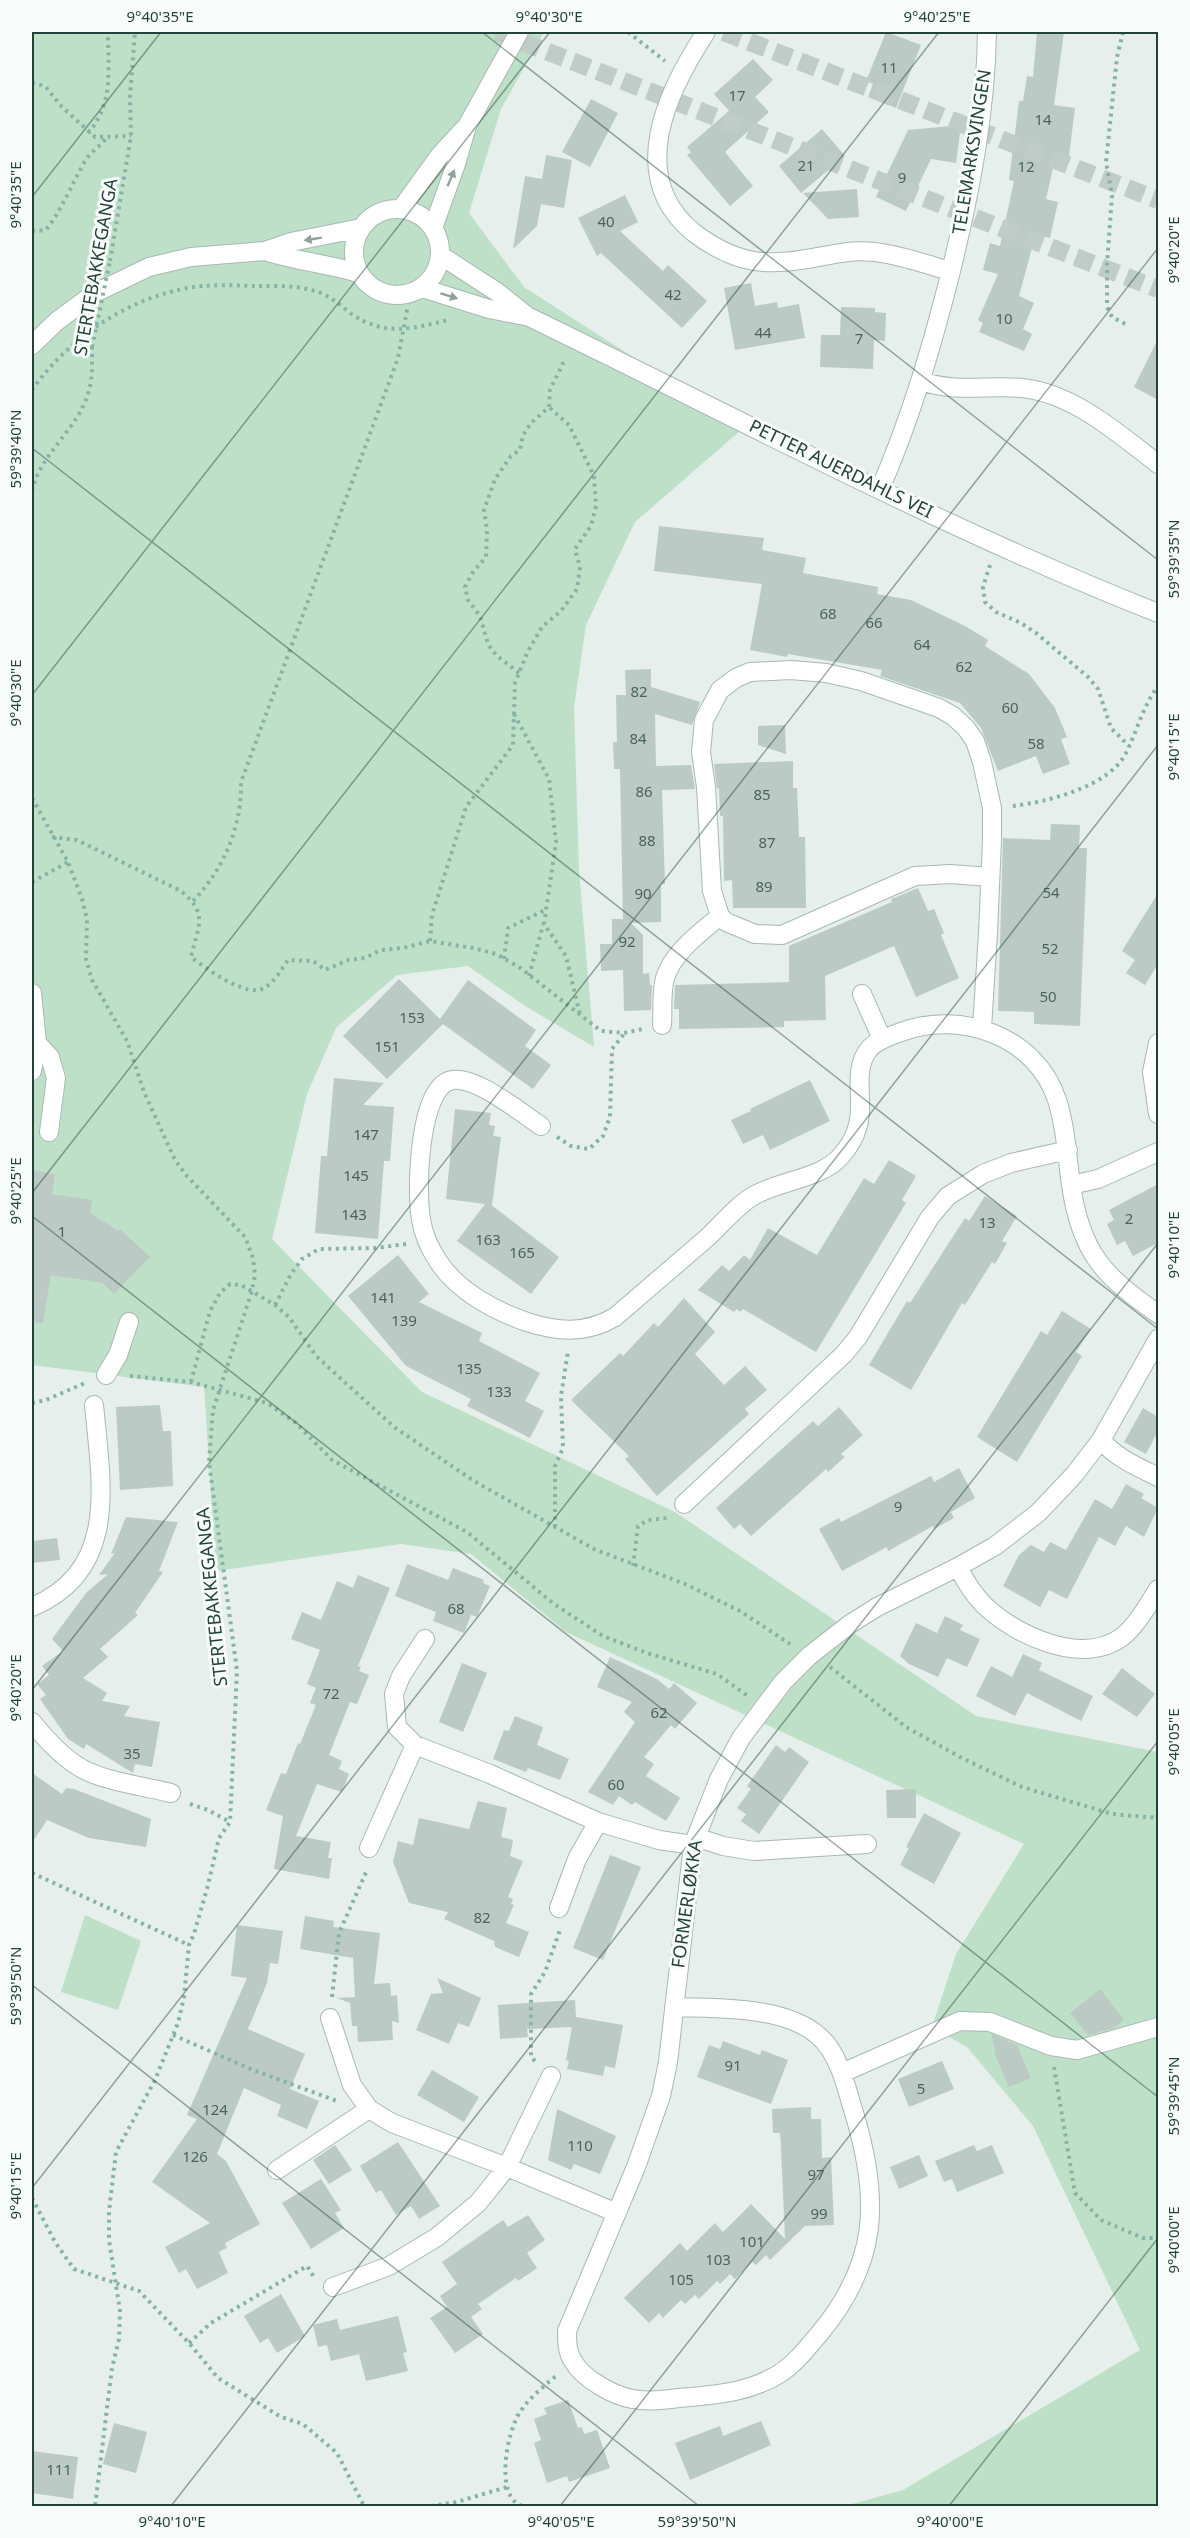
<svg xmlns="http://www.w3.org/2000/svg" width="1190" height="2538" font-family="'Noto Sans',sans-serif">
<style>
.green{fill:#bfe0c8}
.building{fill:#bbcac4}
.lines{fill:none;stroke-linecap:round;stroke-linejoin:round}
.highway-tunnel{stroke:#bfccc8;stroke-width:18;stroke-dasharray:18 9;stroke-linecap:butt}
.minor-casing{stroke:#a8b8b2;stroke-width:20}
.path{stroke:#86b3a5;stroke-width:4;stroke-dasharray:3 4.5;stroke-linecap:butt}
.minor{stroke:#fff;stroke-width:18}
.path-bridge{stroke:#86b3a5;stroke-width:4;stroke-dasharray:3 4.5;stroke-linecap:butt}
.oneway{fill:#92a09c}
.ticks{fill:none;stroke:#24423a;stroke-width:1.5;stroke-opacity:0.45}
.labels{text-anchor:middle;stroke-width:6;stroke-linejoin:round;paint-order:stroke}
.number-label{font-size:15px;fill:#4a645c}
.street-label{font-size:18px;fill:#24423a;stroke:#f7fbf9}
.neatline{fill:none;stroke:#24423a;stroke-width:2}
.ticks-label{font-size:15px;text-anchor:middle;fill:#24423a}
</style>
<rect width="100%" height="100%" fill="#e6efeb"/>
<path class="green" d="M32,32h512l-43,77 -32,104 55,74 129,83 102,48 -120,104 -49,103 -12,82 5,163 15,177 -69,-41 -57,-40 -71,9 -61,53 -29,66 -35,145 150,153 253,120 301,204 182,36v754h-313l58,-16 237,-140 -107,-224 -66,-79 -35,-20 24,-73 68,-110 -458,-212 -95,-78 -70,-10 -185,27 -12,-184 -172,-22z
M85,1915l56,26 -23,69 -57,-18z"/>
<path class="building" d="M886,32l35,13 -25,63 -28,-11 5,-13 -7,-3z
M1037,32h27l-10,73 21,3 -6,48 -13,-1 -10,44 12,3 -8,36 -12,-3 -3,2 -16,59 15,7 -11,26 9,5 -8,17 -45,-19 4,-9 -5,-3 20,-46 -15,-4 7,-27 10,3 14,-65 -5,-1 10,-79h4l4,-25 6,1z
M753,59l20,21 -18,17 14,15 -44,40 28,34 -23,20 -43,-51 4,-3 -4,-5 42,-36 -15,-17z
M591,99l27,14 -28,54 -28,-15z
M961,125l-5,38 -25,-4 -25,52 -30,-14 32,-67z
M822,129l23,27 -44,37 -22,-27z
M546,155l26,5 -8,48 -23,-4 -4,22 -24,23 12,-73 17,3z
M857,189l2,28 -31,2 -25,-26z
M625,195l13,27 -18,9 43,40 5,-6 39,36 -25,27 -81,-75 -4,3 -19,-38z
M751,283l4,23 22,-4 1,6 21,-4 6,34 -70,12 -11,-62z
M841,307l34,1v4l11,1 -1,28 -11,-1 -1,29 -53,-2 1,-32h19z
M1158,339v61l-24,-13z
M659,526l105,12 -2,12 44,8 -3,15 75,14 -1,7 34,6 54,26 23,14 -3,6 44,28 26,34 12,29 -6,2 9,25 -27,10 -7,-18 -38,15 -17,-43 -21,-25 -80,-27 2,-6 -94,-16 -1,3 -37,-7 12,-66 -108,-13z
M651,669v18l49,15 -8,23 -37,-11 1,52 35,-1 4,24 -33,1 3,94h-4v38l-30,1 12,12v39l6,-1 1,12h2l-1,25 -27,1 -1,-41 -22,1 -1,-27h12v-25h11l-3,-150h-6l-1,-27h4l-1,-47h10l-1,-25z
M785,725l1,29 -28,-9v-19z
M793,761v27h4l2,49h6l1,71h-73l-1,-28 -8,1 -1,-65h-3l-1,-28 -2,1 -3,-25z
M1051,824l29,1 -1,23h8l-7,178 -46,-2v-12l-36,-1 5,-173 47,2z
M918,888l10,23 6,-2 10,24 -3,2 18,43 -43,19 -22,-51 -69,30 1,44 -42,1v6l-105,2v-20h-5l1,-24 114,-3v-36l103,-44 -1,-3z
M1158,893v71l-13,21 -19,-12 9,-13 -13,-9z
M399,979l41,40 28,-39 68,50 -11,16 26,19 -18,24 -90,-65 -56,55 -44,-43z
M334,1078l50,5 -21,22 31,2 -4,54h-6l-6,78 -63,-6 6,-77h6z
M810,1080l20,41 -60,29 -7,-15 -20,9 -12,-24 20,-9 -1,-2z
M455,1109l36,4 -2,12 6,1 -2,10 8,1 -9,68 -2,-1 69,53 -28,37 -74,-53 28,-37 -39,-5z
M889,1160l27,16 -14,24 4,3 -90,149 -73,-43 -3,3 -3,-3 -3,3 -36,-22 24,-25 7,6 15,-16 6,5 18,-32 49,27 47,-77 10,6z
M32,1170l23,4 -3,20 40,6 -2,13 28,18 2,-2 30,28 -36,37 -11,-11 -52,-8 -8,48 -11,-1z
M1158,1184v59l-25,13 -8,-15 -8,4 -10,-21 7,-4 -5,-10z
M985,1196l32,20 -15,25 5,2 -12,21 -3,-2 -27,43 -3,-2 -51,87 -42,-25 38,-64 3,2 55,-85 4,3z
M398,1255l31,39 -10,8 63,31 -3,8 61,32 -15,28 19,10 -14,27 -63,-32 4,-7 -65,-33 -58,-70z
M684,1298l31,34 -20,22 29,31 21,-19 22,24 -22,19 4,5 -92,82 -32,-37 4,-3 -58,-56 49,-47 3,3 31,-33 4,4z
M1062,1311l29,18 -15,23 6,4 -65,106 -40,-25 64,-106 6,4z
M160,1405l3,26h8l2,55 -53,4 -4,-83z
M839,1407l24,28 -22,19 4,3 -17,15 -2,-3 -75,67 -11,-12 -6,5 -18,-21 97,-87 5,5z
M1143,1408l15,9v14l-12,23 -22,-12z
M959,1468l16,30 -24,14 3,6 -20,11 -1,-3 -45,25 -1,-4 -45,24 -23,-42 20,-11 2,4 90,-46 3,6z
M1126,1484l18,10 -3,4 17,10 -14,29 -18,-11 -11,20 -16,-9 -32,62 -18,-9 -9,17 -37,-21 16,-31 12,-10 13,7 6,-10 16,8 29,-51 17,10z
M126,1517l52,5 -19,49 4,1 -28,41 3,2 -38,34 8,8 -25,21 24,15 -5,8 28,5 -6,10 36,6 -8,45 -17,-3 -2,9 -47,-29 -2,5 -16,-10 -28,-40 6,-4 -9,-11 12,-9 -7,-9 21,-15 -11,-12 34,-46 22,-19 -9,1 16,-22 -4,1z
M57,1538l3,22 -28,3v-22z
M407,1564l41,16 5,-12 31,12 -1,3 7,3 -13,31 -6,-2 -7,18 -31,-12 3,-9 -41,-16z
M358,1575l32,13 -32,78 3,1 -2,4 10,4 -12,29 -7,-2 -21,53 13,6 -3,8 10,5 -7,18 -25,-8 -21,52 35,6 -3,16h4l-3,21 -55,-10 9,-53 -17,-6 15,-37 5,1 12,-31 2,1 16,-39 -6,-2 6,-15 -9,-4 13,-34 -29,-11 11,-27 19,8 16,-39 16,7z
M945,1616l18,9 -3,5 20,9 -13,28 -20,-9 -9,19 -29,-13 -9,-8 16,-33 21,10z
M1023,1654l19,9 -3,7 54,26 -12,25 -54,-28 -12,23 -39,-20 15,-30 21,11z
M610,1657l47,22 12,10 5,-6 23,20 -22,26 -4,-4 -27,32 10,7 -8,12 34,22 -14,23 -31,-19 -3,3 -13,-9 -6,9 -25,-13 47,-70 -11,-10 8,-10 -35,-15z
M462,1663l25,10 -24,59 -24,-10z
M1122,1668l33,26 -18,23 -35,-23z
M515,1716l28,11 -6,18 32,14 -9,21 -32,-12 -2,4 -33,-13 11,-29 5,1z
M776,1745l9,7 4,-5 20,15 -50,72 -18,-13 5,-7 -9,-6 14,-19 -4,-3z
M32,1773l30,21 4,-6 8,1 77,30 -5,28 -57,-9 -42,-18 -15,23z
M916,1789v29h-29l-1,-28z
M478,1801l29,7 -6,29 12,3 -3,16 13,5 -15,36 5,2 -2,5 3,1 -8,18 23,9 -10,25 -24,-10 -1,-6 -50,-22 4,-7 -39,-9 -16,-41 5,-21 15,4 6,-27 50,11z
M924,1813l37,20 -27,51 -34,-19 9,-17 -3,-1z
M610,1855l31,12 -38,93 -30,-12z
M305,1916l29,5 -1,6 47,6 -6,51 16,-1 1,13 6,-1 2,28 -7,-2 1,19 -35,2 -1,-16h-5l-2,-23 -13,-5 18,-1 -2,-39 -53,-9z
M237,1925l46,6 -5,33 -8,-1 -3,20 -19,46 57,25 -15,35 29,12 -12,28 -30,-13 4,-11 -37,-17 -27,66 9,7 34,63 -35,19 2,5 -8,4 9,21 -31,16 -11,-20 -7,4 -14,-26 45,-24 -58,-41 45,-63 -10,-4 60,-137 -16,-2z
M437,1978l44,20 -12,29 -11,-4 -9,21 -33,-14 15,-36 12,-1z
M1100,1989l24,31 -10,8 -26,7 -18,-22z
M575,2000l1,17 47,8 -8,43 -10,-2 -2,10 -36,-7 2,-8 -3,-1 6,-33 -45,2 1,8 -28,2 -2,-34z
M991,2034l26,11 14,33 -22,9 -15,-35 2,-1z
M723,2041l37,14 2,-5 26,10 -17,44 -74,-27 12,-32 11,4z
M942,2061l12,28 -45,18 -11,-28z
M432,2070l47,27 -15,25 -47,-27z
M811,2107v12h10l1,39 9,-1 3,68 -29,1 -35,34 -4,-5 -10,10 -4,-3 -17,17 -5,-5 -10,10 -3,-3 -18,18 -4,-4 -10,9 -4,-4 -18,18 -4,-5 -10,10 -25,-25 56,-55 7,8 28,-28 8,9 28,-28 34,35 -4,-91 -1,-15h-7l-1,-24z
M557,2109l59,27 -16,38 -26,-10 -3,6 -23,-10z
M398,2142l42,64 -21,13 -8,-13 -15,9 -15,-25 -5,3 -16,-27z
M335,2145l17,25 -23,14 -16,-24z
M974,2145l3,6 15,-6 12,28 -47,19 -5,-13 -8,3 -9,-21z
M919,2155l9,21 -29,13 -9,-22z
M321,2179l20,31 -6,3 9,15 -33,21 -29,-46z
M528,2215l17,25 -18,13 10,15 -19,13 -2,-3 -38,26 4,5 -11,8 12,17 -28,19 -25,-35 17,-11 -7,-11 17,-12 -15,-22 61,-42 5,7z
M281,2294l24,42 -28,17 -9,-15 -8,5 -16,-27z
M398,2316l9,36 -4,1 5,18 -42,10 -7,-27 -28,7 -4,-16 -9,2 -5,-22 24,-6 3,11z
M568,2400l10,28 4,-1 2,7 13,-4 13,38 -41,14 -2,-6 -20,7 -13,-40 7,-3 -7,-21 13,-5 -3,-6z
M761,2421l10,24 -81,35 -15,-37 45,-17 3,10z
M114,2423l33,9 -11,41 -33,-9z
M32,2451l46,6 -5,42 -41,-6z"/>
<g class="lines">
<path class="highway-tunnel" d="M497,32l661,257
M724,32l434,168"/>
<g class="minor-casing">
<path id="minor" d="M706,32c-38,58 -81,144 -13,200 18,14 38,25 61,29 32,5 63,-5 94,-9 34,-4 70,10 102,19
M401,209l39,-54 23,-25
M354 252a43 43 0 1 1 86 0a43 43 0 1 1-86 0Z
M433,228l23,-64 11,-38 52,-94
M265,251c31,10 62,13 94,22
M440,255l57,37 30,24c209,101 415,212 631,297
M422,288l67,21 36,7
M32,345l25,-24 38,-28 54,-26 42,-10 74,-6 26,-9 70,-14
M921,381c36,12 65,4 101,7 51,5 97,46 136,76
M880,489c31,-71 52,-143 71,-218 19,-78 35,-159 36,-239
M32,993l5,50 -5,28
M862,994l20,45
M662,1025c1,-15 -1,-33 3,-47 8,-26 35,-45 55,-62
M982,1028l6,-95 4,-93v-32l-10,-46 -7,-21 -9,-13 -13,-12 -14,-8 -78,-27 -35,-8 -35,-3 -41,2 -14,6 -16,12 -16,30 -3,32 5,35 6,104 8,25 6,6 29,12 27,1 133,-59 35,-2 40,3
M37,1043l13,14 6,21 -7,54
M1158,1043l-6,29 6,42
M541,1126c-21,-14 -64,-49 -88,-46 -35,4 -37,113 -32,139 2,14 9,30 17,42 19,30 57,50 89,61 31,10 59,12 88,-5 31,-27 62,-53 93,-80 14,-13 30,-33 47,-42 26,-15 66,-16 86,-39 6,-7 14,-19 16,-28 9,-24 -6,-57 12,-79 8,-9 21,-13 32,-17 60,-22 135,4 156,68 9,27 10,57 14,85 10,69 33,91 87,129
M1071,1185l27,-6 60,-27
M106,1375l12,-20 11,-33
M1101,1440c15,18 37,27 57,37
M684,1504l160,-150 14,-17 72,-120 18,-21 35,-22 28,-11 57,-13
M958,1567c7,14 15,27 26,38 32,31 98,61 138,32 15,-12 26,-32 36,-48
M32,1607c88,-37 69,-125 62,-202
M425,1639l-24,37 -7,18 3,33 18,18 75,29 108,48 61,18 34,5
M32,1722c13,16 26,31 44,43 23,16 67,21 95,28
M696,1837l27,9 31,5 113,-7
M369,1848l46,-103
M559,1908l18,-49 21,-37
M674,2007c46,2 127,-3 156,42 13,20 18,45 25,67 25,85 23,147 -35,217 -12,14 -25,31 -41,41 -31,19 -65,21 -100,24 -14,2 -31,4 -46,1 -19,-3 -50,-20 -60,-38 -6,-9 -6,-19 -6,-30l69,-164 25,-71 7,-34 25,-217 26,-66 22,-41 42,-56 26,-26 41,-32 27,-17 81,-40 37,-21 43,-33 36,-38 27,-35 57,-101
M330,2018l22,67 17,24 23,14 115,44 110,46
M842,2073l118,-52 30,1 61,24 26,4 81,-23
M277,2170l92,-61
M333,2287l56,-21 48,-29 41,-34 29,-36 44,-91"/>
</g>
<path class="path" d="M628,32l37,29
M1123,32l-6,25 -11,105 6,34 -5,68v43l5,10 17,9
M32,83l13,3 16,20 34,31 36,-1
M88,133c26,-29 20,-65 20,-101
M32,231l14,-1c16,-21 25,-44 38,-67 5,-10 16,-16 22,-25
M110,261l21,-125 -1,-39 5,-65
M32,390c38,-54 102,-97 170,-104 16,-1 33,-1 50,0 20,0 43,-1 63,5 15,4 26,15 38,24 34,22 60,13 96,5
M32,491c8,-37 45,-61 56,-97 5,-16 4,-32 4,-47
M990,565l-7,22 2,15 11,10 25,11 15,10 52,44 10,12 13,39 18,18
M519,673l-23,-18 -8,-11 -8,-28 -12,-16 -3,-13 8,-15 13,-15 1,-27 -3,-20 11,-31 16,-23 9,-6 3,-15 8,-12 18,-16 1,-17 15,-31
M514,714l35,65 7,63 -12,82 22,32 14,59
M32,798l36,64 14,37 5,20 -1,40 6,21 35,61 17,51 31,68 11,15 59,62 8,21 2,17 -3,16 -39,119 -4,52 28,209 -7,151 -11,16 -11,47 -14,49 -5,11 -5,52 -6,26 -23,57 -39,72 -7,59v29l11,71 -1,28 -7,29 -17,138
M1013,806c35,-4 97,-20 113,-53 11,-22 17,-47 32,-67
M52,837l25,3 104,51c28,23 17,35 10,66 14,11 49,36 68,33 13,-3 22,-20 29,-30l25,1 12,9 23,-10 17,-2 16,-8 22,-2 27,-7 43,7 23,6 23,13 82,64 23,2 19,-4
M32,882l36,-20
M193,901c31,-32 49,-75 48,-119l157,-424 10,-53
M430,941l2,-26 34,-108 47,-62 2,-62 12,-30 15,-26 19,-16 16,-22 3,-22 -5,-18 16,-23 5,-20 -2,-30 -25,-51 -20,-18
M504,959l4,-31 37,-18
M529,976l14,-51
M557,1137l14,9 18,3 14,-13 7,-19 2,-68 12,-15
M275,1305l16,-31 11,-15 17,-10 57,-1 30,-4
M130,1376l61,6 76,21 29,20 36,37 135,72 87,72 49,32 44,17 70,21 31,22
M191,1382l19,-71 10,-18 10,-9 11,1 34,20 14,12 27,39 78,71 80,54 120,68 91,35 55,27 50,33
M32,1403l14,-3 39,-17
M555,1527v-61l8,-18 -2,-52 7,-45
M633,1566l5,-40 10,-6 19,-2
M830,1667l76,60 56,31 60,29 90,27 46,4
M190,1804l18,6 22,12
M32,1873l157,72
M332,1997l7,-64 28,-63
M173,2035l80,35 84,31
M535,2061l-4,-4v-63l14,-22 15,-42
M1054,2067l21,126 26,27 42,18h15
M32,2198l23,44 19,27 65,22 50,52 29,35 63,39 22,7 34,29 27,53
M189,2343l22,-20 96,-57 7,11
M431,2506l26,-4 50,-15
M522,2506c-28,-9 -15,-75 -2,-94 10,-15 23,-25 36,-36"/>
<use href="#minor" class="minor"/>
<path class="path-bridge" d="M92,347l18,-86"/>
</g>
<defs><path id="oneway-solid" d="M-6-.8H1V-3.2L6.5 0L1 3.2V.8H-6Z" transform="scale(1.5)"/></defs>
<g class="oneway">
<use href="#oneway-solid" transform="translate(451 178) rotate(-67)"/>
<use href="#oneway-solid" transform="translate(313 239) rotate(171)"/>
<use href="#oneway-solid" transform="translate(449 296) rotate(17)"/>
</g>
<path class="ticks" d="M482,32l676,528M32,197l129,-165M32,448l1126,881M32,695l518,-663M32,1193l907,-1161M32,1216l1126,881M32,1690l1126,-1442M32,1985l667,521M32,2188l1126,-1443M171,2506l987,-1263M560,2506l598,-765M949,2506l209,-268"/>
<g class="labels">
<g class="number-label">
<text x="889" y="73">11</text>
<text x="737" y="101">17</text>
<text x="1043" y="125">14</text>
<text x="806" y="171">21</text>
<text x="1026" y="172">12</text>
<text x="902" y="183">9</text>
<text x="606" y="227">40</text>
<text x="673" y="300">42</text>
<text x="1004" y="324">10</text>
<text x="763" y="338">44</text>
<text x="859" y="344">7</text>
<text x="828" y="619">68</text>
<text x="874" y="628">66</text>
<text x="922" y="650">64</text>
<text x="964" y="672">62</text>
<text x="639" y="697">82</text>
<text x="1010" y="713">60</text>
<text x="638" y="744">84</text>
<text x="1036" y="749">58</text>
<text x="644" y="797">86</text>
<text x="762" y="800">85</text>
<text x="647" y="846">88</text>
<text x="767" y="848">87</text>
<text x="764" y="892">89</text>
<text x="1051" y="898">54</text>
<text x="643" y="899">90</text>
<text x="627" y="947">92</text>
<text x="1050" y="954">52</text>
<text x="1048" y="1002">50</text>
<text x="412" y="1023">153</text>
<text x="387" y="1052">151</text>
<text x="366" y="1140">147</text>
<text x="356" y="1181">145</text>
<text x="354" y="1220">143</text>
<text x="1129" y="1224">2</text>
<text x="987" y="1228">13</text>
<text x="62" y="1237">1</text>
<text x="488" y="1245">163</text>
<text x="522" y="1258">165</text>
<text x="383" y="1303">141</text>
<text x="404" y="1326">139</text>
<text x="469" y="1374">135</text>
<text x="499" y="1397">133</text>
<text x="898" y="1512">9</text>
<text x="456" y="1614">68</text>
<text x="331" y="1699">72</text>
<text x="659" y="1718">62</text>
<text x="132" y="1759">35</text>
<text x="616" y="1790">60</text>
<text x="482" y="1923">82</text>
<text x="733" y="2071">91</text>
<text x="921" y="2094">5</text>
<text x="215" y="2115">124</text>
<text x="580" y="2151">110</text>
<text x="195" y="2162">126</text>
<text x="816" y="2180">97</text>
<text x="819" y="2219">99</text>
<text x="752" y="2247">101</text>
<text x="718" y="2265">103</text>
<text x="681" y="2285">105</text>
<text x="59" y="2475">111</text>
</g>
<g class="street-label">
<text transform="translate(972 152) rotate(-81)" y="6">TELEMARKSVINGEN</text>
<text transform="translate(96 267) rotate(-80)" y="6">STERTEBAKKEGANGA</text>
<text transform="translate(841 469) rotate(26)" y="6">PETTER AUERDAHLS VEI</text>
<text transform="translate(212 1597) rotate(-96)" y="6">STERTEBAKKEGANGA</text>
<text transform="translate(687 1904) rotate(-82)" y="6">FORMERLØKKA</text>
</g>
</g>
<rect width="1190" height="2538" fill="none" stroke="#f7fbf9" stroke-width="66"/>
<rect x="33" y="33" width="1124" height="2472" class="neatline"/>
<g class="ticks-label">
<text x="160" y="22">9°40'35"E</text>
<text x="549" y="22">9°40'30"E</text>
<text x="937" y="22">9°40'25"E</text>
<text transform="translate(16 195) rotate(-90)" y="5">9°40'35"E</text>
<text transform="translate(1174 250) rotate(-90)" y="5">9°40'20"E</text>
<text transform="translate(16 449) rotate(-90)" y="5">59°39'40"N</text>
<text transform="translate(1174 559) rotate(-90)" y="5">59°39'35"N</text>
<text transform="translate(16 693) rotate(-90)" y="5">9°40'30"E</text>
<text transform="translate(1174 747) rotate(-90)" y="5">9°40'15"E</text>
<text transform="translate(16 1191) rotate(-90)" y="5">9°40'25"E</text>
<text transform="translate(1174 1245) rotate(-90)" y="5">9°40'10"E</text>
<text transform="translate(16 1688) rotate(-90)" y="5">9°40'20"E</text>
<text transform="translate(1174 1742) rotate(-90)" y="5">9°40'05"E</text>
<text transform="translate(16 1986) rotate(-90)" y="5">59°39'50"N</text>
<text transform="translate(1174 2096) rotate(-90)" y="5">59°39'45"N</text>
<text transform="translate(16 2186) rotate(-90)" y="5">9°40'15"E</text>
<text transform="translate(1174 2240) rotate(-90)" y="5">9°40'00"E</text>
<text x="172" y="2527">9°40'10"E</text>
<text x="561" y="2527">9°40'05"E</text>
<text x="697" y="2527">59°39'50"N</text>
<text x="950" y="2527">9°40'00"E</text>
</g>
</svg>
